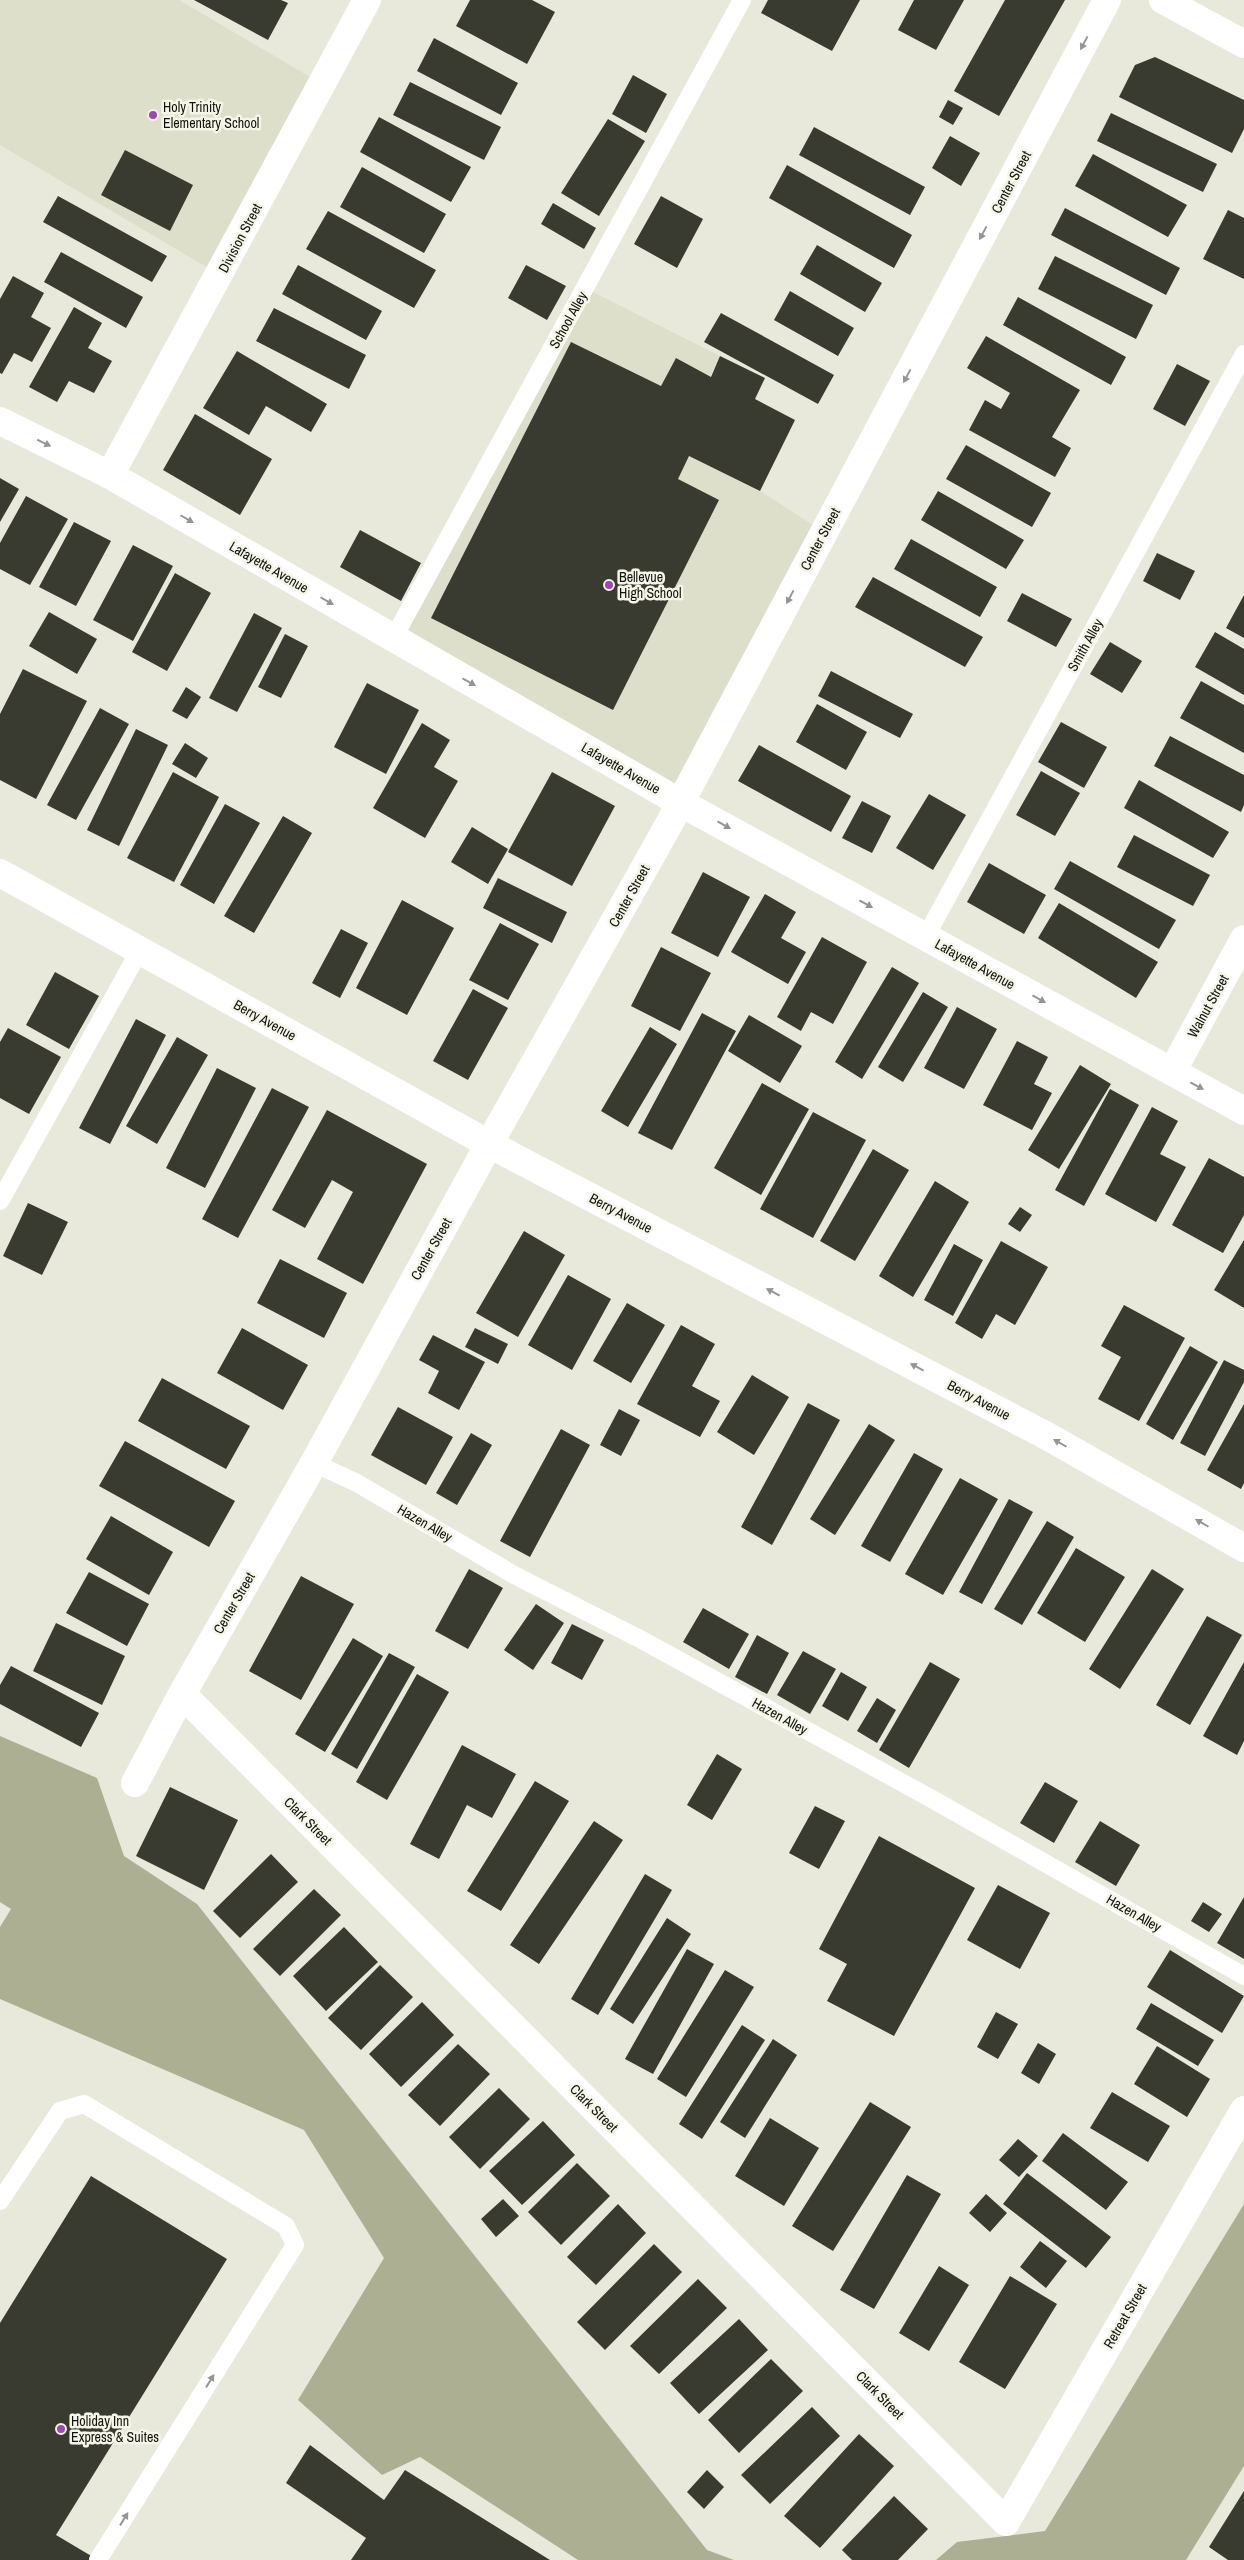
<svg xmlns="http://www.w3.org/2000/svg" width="1244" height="2560" font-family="'Archivo Narrow',sans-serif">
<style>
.built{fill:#dddfca}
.forest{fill:#adaf92}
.building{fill:#3a3b30}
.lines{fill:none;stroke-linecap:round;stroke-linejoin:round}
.service{stroke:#fff;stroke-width:18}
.minor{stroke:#fff;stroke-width:28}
.tertiary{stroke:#fff;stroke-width:28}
.oneway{fill:#959593}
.poi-dot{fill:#a046b2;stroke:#f5f6e8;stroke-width:2}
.labels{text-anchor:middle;stroke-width:5;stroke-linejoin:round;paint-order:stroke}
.poi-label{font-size:14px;fill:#13140f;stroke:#f5f6e8;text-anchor:start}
.street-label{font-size:14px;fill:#13140f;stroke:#f5f6e8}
</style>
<rect width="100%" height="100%" fill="#e8e9db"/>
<path class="built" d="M0,0h179l143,84 -102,191 -220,-130z
M585,288l135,68 -24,49 15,7 -22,44 71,35 64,41 -143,271 -288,-164z"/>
<path class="forest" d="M0,1736l97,42 27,78 73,48 510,646 27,10h-156l-158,-103 -38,18 -84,-75 86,-142 -80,-128 -304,-131v-72l11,-18 -11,-7z
M1244,2204v262l-58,94h-250l21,-18 88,-11z"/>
<path class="building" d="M194,0h87l7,3 -20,37z
M470,0h62l23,12 -28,52 -71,-38z
M768,0h92l-28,51 -71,-38z
M914,0h50l-28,50 -38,-20z
M1005,0h60l-66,116 -45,-25z
M434,38l84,45 -17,32 -84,-44z
M1155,57l89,43v29l-12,24 -113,-56 16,-32z
M633,75l34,19 -21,39 -34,-19z
M410,82l91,45 -17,33 -91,-45z
M948,100l15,8 -10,17 -14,-8z
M1111,113l106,51 -14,28 -106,-51z
M379,117l92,50 -20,35 -91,-50z
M608,119l37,22 -46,75 -38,-23z
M814,127l111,60 -15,28 -111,-60z
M950,136l30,17 -19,33 -29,-18z
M125,150l68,35 -23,46 -69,-36z
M1093,154l94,51 -19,32 -93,-51z
M787,165l125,70 -18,33 -125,-70z
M362,167l84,47 -22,39 -84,-46z
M58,196l109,60 -15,26 -109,-60z
M661,196l42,23 -26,49 -43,-24z
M553,203l43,25 -12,21 -43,-25z
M1065,208l115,60 -14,27 -115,-60z
M1228,210l16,8v61l-41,-20z
M328,211l108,59 -22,38 -108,-59z
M817,245l65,38 -17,29 -65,-38z
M61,252l82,45 -17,31 -82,-46z
M1055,256l98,49 -17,34 -98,-50z
M298,265l84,46 -16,29 -84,-46z
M526,265l40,21 -19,34 -39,-22z
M13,276l31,17 -13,24 20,11 -19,34 -18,-9 -12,21 -2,-1v-74z
M790,291l64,37 -16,28 -64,-36z
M1018,297l108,60 -15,28 -108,-60z
M74,307l28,16 -14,25 24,13 -18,32 -25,-12 -12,21 -28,-15z
M274,308l92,47 -17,34 -93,-48z
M721,313l113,62 -16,29 -114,-62z
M986,336l94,54 -28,47 19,11 -16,29 -86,-47 16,-30 16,9 9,-16 -43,-25z
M571,342l90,44 15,-28 35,19 9,-21 45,22 -10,21 40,21 -35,71 -71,-35 -11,23 41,21 -106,210 -182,-92z
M237,351l90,53 -16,28 -45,-26 -17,29 -46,-27z
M1177,364l33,17 -25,45 -32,-17z
M195,414l77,45 -32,56 -77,-45z
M966,445l85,48 -19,34 -86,-48z
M0,478l19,11 -19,33z
M938,491l86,49 -18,29 -85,-49z
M26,496l42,23 -38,66 -30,-16v-26z
M74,522l37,19 -35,65 -37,-19z
M360,530l61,33 -20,38 -61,-34z
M911,539l86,48 -17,30 -86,-48z
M133,545l40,21 -40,75 -40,-21z
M1157,553l38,18 -15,29 -37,-19z
M175,573l36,20 -44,78 -35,-19z
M873,577l110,60 -18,30 -110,-60z
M1022,593l50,26 -16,28 -49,-26z
M1244,595v43l-18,-10z
M49,612l48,27 -20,35 -48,-28z
M254,613l28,15 -45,84 -28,-14z
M1215,632l29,17v46l-49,-28z
M285,634l23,12 -27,52 -23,-11z
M1110,642l32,19 -20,32 -32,-19z
M23,669l64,32 -51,98 -36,-19v-66z
M831,671l82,43 -13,24 -82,-42z
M1201,681l43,24v48l-64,-35z
M367,683l52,27 -33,64 -52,-27z
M186,687l15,10 -14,22 -15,-8z
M817,704l50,28 -21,38 -50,-28z
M100,708l29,16 -53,96 -29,-15z
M1061,722l46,25 -23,41 -46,-26z
M422,723l28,17 -16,27 24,14 -33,57 -52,-30z
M136,729l32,16 -49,101 -32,-16z
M1170,736l74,39v30l-3,7 -87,-46z
M185,743l23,15 -12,20 -24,-14z
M759,745l92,51 -20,36 -93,-51z
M1041,771l39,22 -25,43 -39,-21z
M173,772l46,25 -45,85 -47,-24z
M552,772l63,34 -43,80 -64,-34z
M1139,780l90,52 -16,26 -89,-50z
M929,794l37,21 -33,55 -37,-22z
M862,801l29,15 -19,37 -30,-15z
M225,804l35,19 -46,81 -34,-19z
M283,816l29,17 -58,100 -30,-17z
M472,827l36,22 -20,35 -37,-22z
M1134,835l76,40 -17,31 -76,-39z
M1070,861l106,59 -17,29 -105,-60z
M989,863l57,32 -22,39 -57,-32z
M703,872l47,25 -32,60 -47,-24z
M498,878l69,34 -15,31 -69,-35z
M765,894l31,18 -15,26 25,14 -18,32 -57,-32z
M402,900l52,28 -47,87 -51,-27z
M1059,903l99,59 -22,36 -98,-60z
M500,923l39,21 -31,56 -39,-20z
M341,929l27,14 -28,55 -28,-15z
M822,937l45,25 -34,62 -22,-12 -10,19 -24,-14z
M661,947l50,26 -31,58 -49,-25z
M892,967l27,16 -57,96 -27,-17z
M55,972l44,24 -30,53 -43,-24z
M473,989l35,19 -40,72 -35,-19z
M923,992l25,15 -45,75 -25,-15z
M957,1007l40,22 -33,60 -40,-21z
M702,1013l34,18 -64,119 -34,-17z
M749,1015l53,31 -22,37 -52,-32z
M136,1019l30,16 -56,109 -31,-16z
M650,1027l27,17 -49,83 -27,-16z
M8,1028l53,29 -32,57 -29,-16v-56z
M177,1037l31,18 -51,89 -31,-18z
M1017,1041l31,16 -14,27 18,9 -20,37 -49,-25z
M1080,1065l31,19 -52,85 -31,-19z
M217,1068l39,20 -51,100 -39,-20z
M762,1083l47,26 -48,86 -47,-27z
M272,1088l37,19 -71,131 -36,-19z
M1110,1089l29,16 -55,101 -29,-16z
M1152,1107l26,14 -18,33 26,13 -30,55 -51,-28z
M327,1110l100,54 -64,120 -46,-25 36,-67 -21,-12 -27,48 -33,-18z
M813,1112l53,28 -53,98 -53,-29z
M873,1149l36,21 -54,91 -35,-20z
M1209,1158l35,19v38l-21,38 -51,-28z
M935,1181l34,21 -56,95 -34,-21z
M28,1203l40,19 -26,53 -39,-19z
M1020,1207l12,8 -12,17 -12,-8z
M524,1231l41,24 -47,82 -42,-24z
M1244,1240v68l-30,-18z
M1001,1241l47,26 -33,58 -19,-11 -14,25 -27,-16z
M954,1244l29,16 -30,56 -29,-16z
M280,1259l67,34 -23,45 -67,-35z
M568,1275l43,24 -39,71 -44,-25z
M627,1303l38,22 -34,58 -38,-22z
M1124,1305l61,33 -46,83 -41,-22 23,-42 -20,-11z
M681,1325l34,19 -23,42 28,15 -20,36 -63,-33z
M242,1328l66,37 -25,45 -66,-37z
M475,1328l33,16 -10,20 -33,-17z
M433,1335l52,27 -26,48 -31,-17 11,-22 -20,-11z
M1190,1346l28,16 -45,78 -27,-16z
M1224,1360l20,10v12l-39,74 -25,-13z
M752,1375l37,22 -35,58 -37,-23z
M162,1378l88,48 -24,43 -88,-48z
M808,1403l32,17 -68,125 -31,-18z
M1244,1404v79l-3,6 -34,-19z
M398,1407l55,30 -27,48 -55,-30z
M619,1409l21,11 -19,36 -21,-11z
M869,1424l26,16 -60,95 -25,-16z
M561,1429l29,16 -60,112 -30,-16z
M471,1433l21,12 -35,60 -21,-12z
M125,1441l110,60 -26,46 -110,-61z
M914,1453l29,16 -53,93 -29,-16z
M960,1478l38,21 -55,96 -38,-21z
M1009,1499l24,13 -51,92 -23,-12z
M111,1516l62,36 -24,43 -63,-36z
M1047,1521l27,16 -52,88 -28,-16z
M1076,1548l49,29 -40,65 -48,-29z
M469,1569l34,19 -35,61 -33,-18z
M1152,1569l32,20 -64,100 -31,-20z
M89,1572l60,32 -22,42 -61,-33z
M301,1576l53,28 -53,96 -52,-29z
M536,1604l28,19 -31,47 -29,-20z
M703,1608l46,26 -20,35 -46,-27z
M1207,1616l35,19 -52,90 -34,-20z
M56,1623l69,33 -23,49 -69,-34z
M572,1624l32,16 -22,40 -31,-17z
M757,1635l32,18 -22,41 -32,-17z
M353,1638l30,18 -58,96 -30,-18z
M803,1651l33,18 -26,45 -33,-19z
M389,1653l26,14 -58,102 -26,-15z
M930,1662l30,17 -51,89 -30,-18z
M1244,1662v79l-7,14 -34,-19z
M11,1666l88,47 -18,34 -81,-43v-19z
M841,1672l26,15 -19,34 -26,-15z
M417,1674l32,18 -62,108 -31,-18z
M877,1698l19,12 -19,33 -20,-12z
M462,1745l54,29 -24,44 -25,-13 -28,54 -29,-15z
M717,1754l25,15 -30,51 -25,-15z
M535,1781l34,20 -68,110 -34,-20z
M1045,1782l33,19 -24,42 -34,-20z
M170,1787l68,33 -34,70 -68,-34z
M815,1806l30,15 -26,48 -30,-16z
M594,1821l29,19 -84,124 -29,-19z
M1100,1821l40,24 -24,41 -41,-24z
M879,1836l96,52 -81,148 -67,-35 20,-37 -28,-15z
M271,1854l27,28 -58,56 -27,-27z
M645,1874l27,16 -74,125 -27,-16z
M998,1885l52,28 -30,56 -53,-29z
M314,1889l27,26 -61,61 -27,-27z
M1244,1897v62l-27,-16z
M1203,1902l19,12 -13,18 -18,-11z
M667,1918l24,16 -58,90 -23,-15z
M344,1927l34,35 -52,49 -33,-35z
M687,1949l27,15 -61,110 -28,-15z
M1170,1950l74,46 -22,37 -75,-46z
M380,1965l33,32 -52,53 -33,-32z
M725,1970l29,17 -68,110 -29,-18z
M422,2002l32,33 -53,52 -32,-33z
M1151,2003l63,37 -16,26 -62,-37z
M996,2012l22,12 -20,35 -21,-12z
M742,2025l23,15 -63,99 -23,-15z
M773,2039l24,16 -52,83 -25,-16z
M1038,2043l18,11 -17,30 -18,-11z
M458,2044l32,30 -50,52 -32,-31z
M1157,2046l53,33 -23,38 -53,-33z
M499,2088l31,31 -50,50 -31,-32z
M1112,2092l58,34 -22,36 -58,-34z
M870,2102l41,25 -78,124 -41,-25z
M770,2118l49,30 -35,58 -49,-30z
M543,2121l32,34 -53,50 -33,-34z
M1063,2133l65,49 -22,28 -64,-49z
M1018,2139l20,17 -19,21 -20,-17z
M577,2163l33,33 -49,49 -33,-33z
M1027,2173l84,64 -25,31 -83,-64z
M907,2175l34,19 -67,115 -34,-19z
M91,2176l136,83 -171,276 37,22 -3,3h-90v-237z
M986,2194l21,19 -17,19 -21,-19z
M503,2199l16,17 -23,21 -15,-18z
M618,2204l28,29 -50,52 -29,-28z
M1040,2241l27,20 -21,27 -26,-21z
M654,2244l28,28 -77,78 -28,-28z
M939,2266l30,19 -40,66 -30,-18z
M1010,2276l47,28 -52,85 -46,-27z
M698,2279l29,29 -68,66 -29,-28z
M739,2319l29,31 -69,64 -29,-31z
M771,2359l32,32 -64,62 -31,-33z
M812,2407l28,29 -70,68 -29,-29z
M859,2434l35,32 -74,82 -36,-32z
M310,2445l74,55 21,-30 145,90h-199l15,-22 -80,-55z
M707,2470l17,17 -20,22 -17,-17z
M1244,2491v69h-16l-19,-13z
M894,2496l34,33 -30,31h-46l-10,-10z"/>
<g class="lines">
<path class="service" d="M393,639l349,-639
M926,936l318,-582
M0,1201l140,-251
M314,1463l43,20 159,93 126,64 290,159 312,177
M0,2201l60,-90 24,-7 202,122 9,19 -197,315"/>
<path class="minor" d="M0,421l110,54 571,328 563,308
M110,475l257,-475
M0,873l489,271 558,292 197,112
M1172,1072l72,-133
M182,1694l824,828 238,-412
M135,1783l47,-89 132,-231 175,-319 179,-318 439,-826"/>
<path class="tertiary" d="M1163,0l81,44"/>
</g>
<defs><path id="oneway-solid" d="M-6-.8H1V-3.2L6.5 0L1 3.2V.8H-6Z" transform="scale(1.25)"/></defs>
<g class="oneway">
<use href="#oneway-solid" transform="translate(1084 43) rotate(118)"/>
<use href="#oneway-solid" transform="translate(983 233) rotate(118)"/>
<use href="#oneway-solid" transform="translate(907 376) rotate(118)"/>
<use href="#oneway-solid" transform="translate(44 443) rotate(26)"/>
<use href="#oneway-solid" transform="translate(187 519) rotate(30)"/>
<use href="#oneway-solid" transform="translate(790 597) rotate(118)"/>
<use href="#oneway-solid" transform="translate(327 601) rotate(30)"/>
<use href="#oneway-solid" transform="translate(469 682) rotate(29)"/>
<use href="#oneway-solid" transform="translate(724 825) rotate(29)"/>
<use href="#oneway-solid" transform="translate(866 904) rotate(29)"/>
<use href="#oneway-solid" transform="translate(1039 999) rotate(29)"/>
<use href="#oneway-solid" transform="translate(1197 1086) rotate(28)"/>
<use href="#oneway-solid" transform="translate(773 1292) rotate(-152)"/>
<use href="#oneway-solid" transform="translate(917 1367) rotate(-152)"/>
<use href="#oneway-solid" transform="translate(1060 1443) rotate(-150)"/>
<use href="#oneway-solid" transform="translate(1202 1523) rotate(-150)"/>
<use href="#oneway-solid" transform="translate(210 2381) rotate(-58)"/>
<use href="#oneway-solid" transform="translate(124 2519) rotate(-58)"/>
</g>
<g class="poi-dot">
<circle cx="153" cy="115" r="5"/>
<circle cx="609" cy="585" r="5"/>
<circle cx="61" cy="2429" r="5"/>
</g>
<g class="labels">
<g class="poi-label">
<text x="163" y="112">Holy Trinity<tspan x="163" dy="16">Elementary School</tspan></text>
<text x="619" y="582">Bellevue<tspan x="619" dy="16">High School</tspan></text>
<text x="71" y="2426">Holiday Inn<tspan x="71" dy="16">Express &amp; Suites</tspan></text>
</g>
<g class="street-label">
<text transform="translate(1011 182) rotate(-62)" y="5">Center Street</text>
<text transform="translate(240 238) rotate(-62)" y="5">Division Street</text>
<text transform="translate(568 320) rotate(-61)" y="5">School Alley</text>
<text transform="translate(820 539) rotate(-62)" y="5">Center Street</text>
<text transform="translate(269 567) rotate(30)" y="5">Lafayette Avenue</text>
<text transform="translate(1085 645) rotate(-61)" y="5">Smith Alley</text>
<text transform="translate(621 768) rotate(30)" y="5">Lafayette Avenue</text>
<text transform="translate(629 896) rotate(-61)" y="5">Center Street</text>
<text transform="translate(975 964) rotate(29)" y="5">Lafayette Avenue</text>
<text transform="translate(1208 1006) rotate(-61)" y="5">Walnut Street</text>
<text transform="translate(265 1020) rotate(29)" y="5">Berry Avenue</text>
<text transform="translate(621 1213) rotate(28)" y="5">Berry Avenue</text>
<text transform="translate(431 1249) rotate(-61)" y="5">Center Street</text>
<text transform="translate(979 1400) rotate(28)" y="5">Berry Avenue</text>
<text transform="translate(425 1523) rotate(30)" y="5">Hazen Alley</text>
<text transform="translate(234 1603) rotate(-60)" y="5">Center Street</text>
<text transform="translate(780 1716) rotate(29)" y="5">Hazen Alley</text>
<text transform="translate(308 1821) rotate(45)" y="5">Clark Street</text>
<text transform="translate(1134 1913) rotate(30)" y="5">Hazen Alley</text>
<text transform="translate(594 2108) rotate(45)" y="5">Clark Street</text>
<text transform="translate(1125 2316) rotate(-60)" y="5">Retreat Street</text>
<text transform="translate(880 2395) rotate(45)" y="5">Clark Street</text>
</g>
</g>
</svg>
